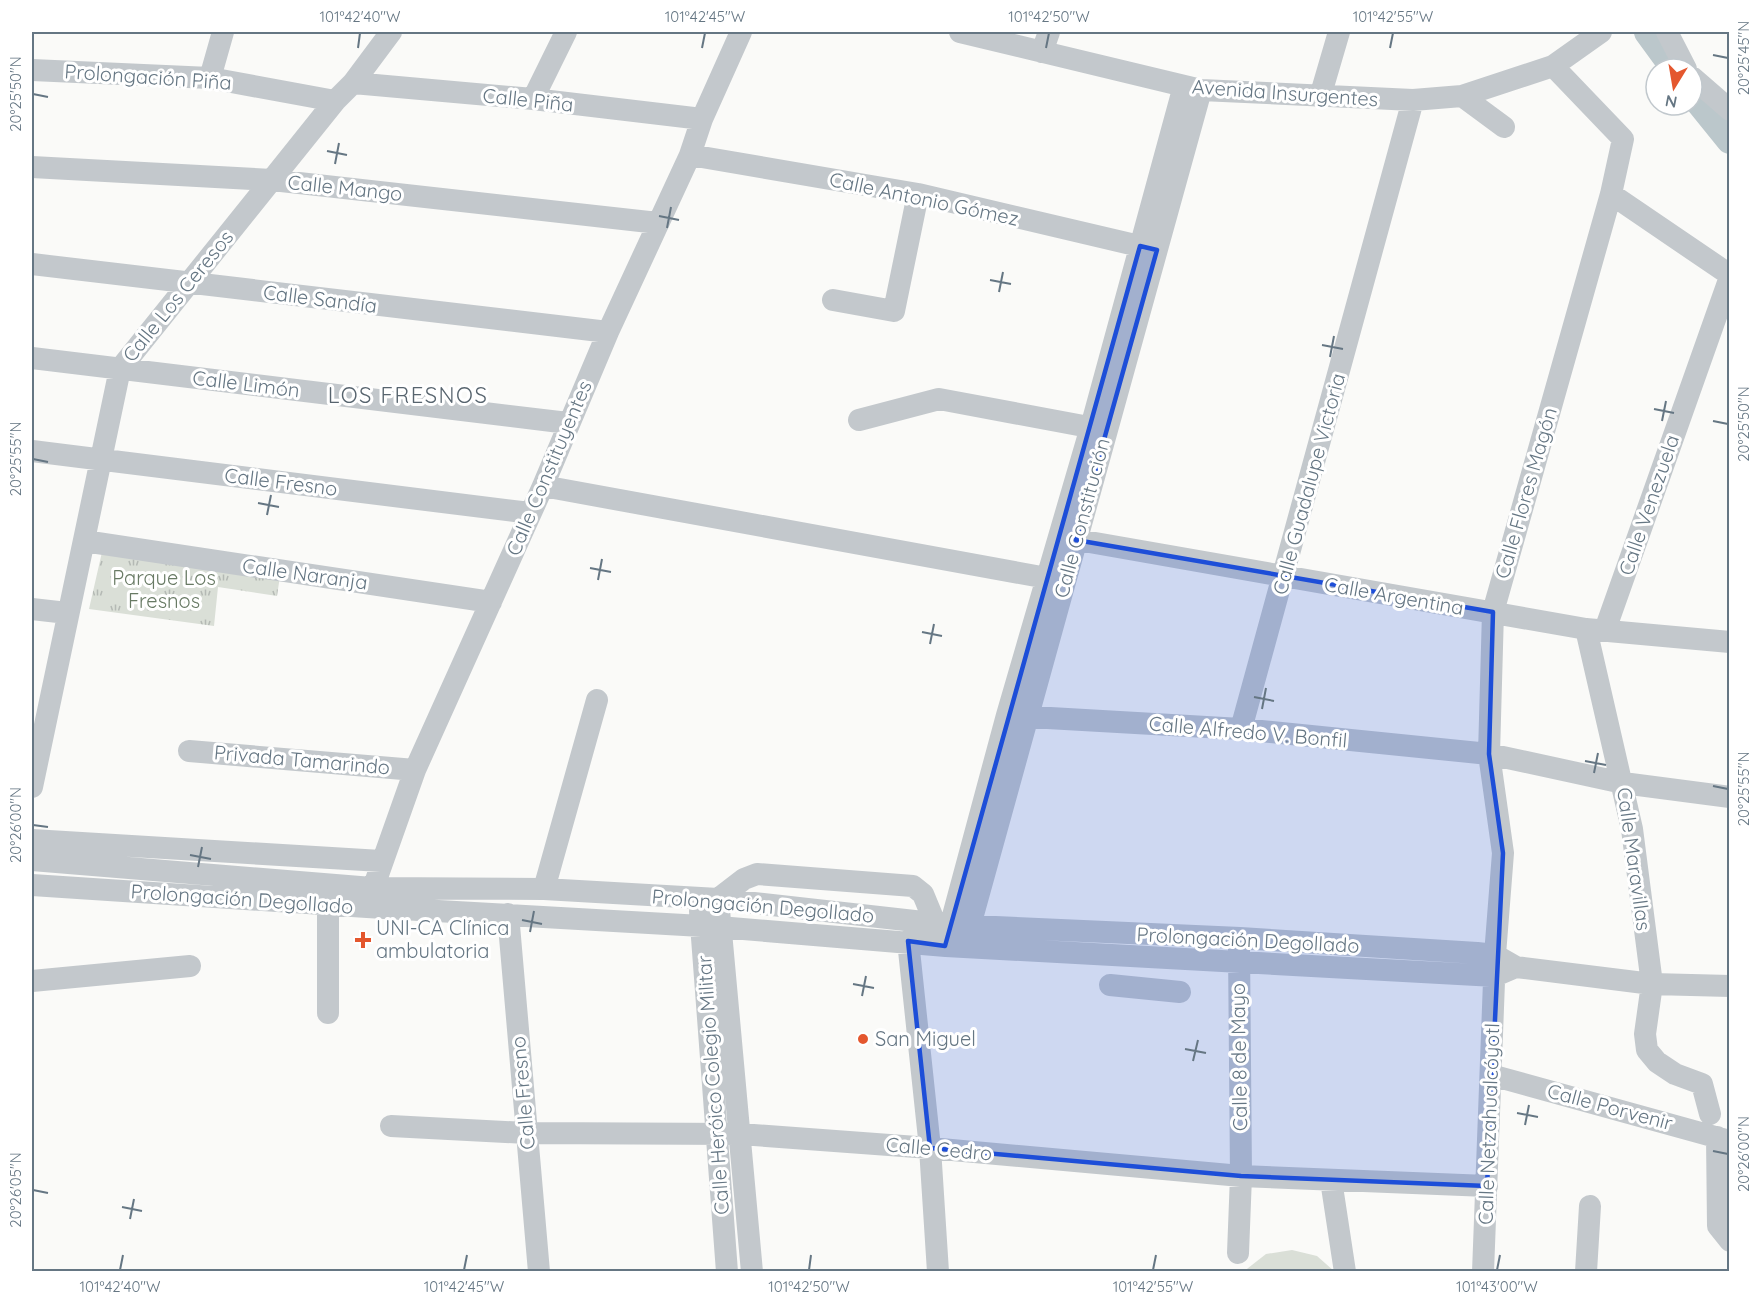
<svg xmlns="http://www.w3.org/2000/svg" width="1761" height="1303" font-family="Quicksand,sans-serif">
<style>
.grass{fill:url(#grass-tufts)}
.pitch{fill:#dadfd7}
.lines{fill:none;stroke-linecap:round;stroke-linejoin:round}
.river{stroke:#bbc7cb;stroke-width:28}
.minor{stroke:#c3c8cc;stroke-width:22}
.marked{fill:#1d4ed8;fill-opacity:0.2;stroke:#1d4ed8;stroke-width:4.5;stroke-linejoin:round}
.ticks{fill:none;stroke:#657683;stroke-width:2}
.poi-dot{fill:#e4572e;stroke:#fff;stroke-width:2}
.labels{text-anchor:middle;stroke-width:6;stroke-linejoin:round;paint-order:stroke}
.street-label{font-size:20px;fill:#657683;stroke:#fff}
.park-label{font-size:20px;fill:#687a64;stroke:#fff}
.poi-label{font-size:20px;fill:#657683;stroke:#fff;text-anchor:start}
.quarter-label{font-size:22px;letter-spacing:1.5px;fill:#57646e;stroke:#fff}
.neatline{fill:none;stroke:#657683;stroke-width:2}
.ticks-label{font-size:15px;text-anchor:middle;fill:#657683}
</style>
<defs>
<pattern id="grass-tufts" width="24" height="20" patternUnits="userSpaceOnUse" patternTransform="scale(1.5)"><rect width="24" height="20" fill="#dadfd7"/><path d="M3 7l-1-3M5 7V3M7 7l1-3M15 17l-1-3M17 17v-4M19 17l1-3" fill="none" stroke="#b4b9b4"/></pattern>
</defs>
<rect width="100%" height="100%" fill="#fafaf8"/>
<path class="grass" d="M102,552l178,24 -3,20 -59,-9 -4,39 -125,-17z"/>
<path class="pitch" d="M1292,1250l25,6 17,15 -91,1 23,-18z"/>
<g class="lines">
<path class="river" d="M1648,32l27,37
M1692,93l38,47"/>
<path class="minor" d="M960,32l241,58 212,10 49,-4 91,-30 48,-34
M1667,32l19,37
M1042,52l7,-20
M32,70l178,8 125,23
M1692,77l38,33
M210,78l13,-46
M353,83l180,16 169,20
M1462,96l42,31
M1320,97l19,-65
M533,99l33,-67
M690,155l228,39 234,55
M32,167l240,13 386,43
M1611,194l119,81
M32,264l576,68
M833,300l61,11 24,-117
M32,358l536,65
M859,420l80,-21 166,31
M32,451l498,62
M543,486l504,92
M1061,537l525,92 144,13
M84,541l407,61
M32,609l35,4
M1586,629l46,200 20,155 -7,50 2,16 10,12 18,12 27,10 8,30
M1605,630l125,-353
M1014,716l227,13 248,25 134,29 107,14
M1241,729l172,-629
M189,751l226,19
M32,787l88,-418 215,-268 18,-18 38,-51
M32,840l349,21
M32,860l340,28 172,1 174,10 232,26 290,13 237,15 18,2 21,12 136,17 78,2
M32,885l335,22 352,20 227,19 549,30 21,-9
M544,889l53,-189
M369,900l46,-130 128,-284 65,-154 82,-177 12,-36 39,-87
M328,904v109
M700,911l27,361
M508,914l31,358
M947,938l60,-223 84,-288 93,-341
M966,940l235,-850
M908,941l22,207 8,124
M32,981l158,-15
M1110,985l70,7
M1491,1075l239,66
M391,1126l135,7 214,1 190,14 311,28 246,10
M1717,1137l1,89 12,15
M1331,1180l14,92
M1238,1253l3,-77 -2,-228
M752,1272l-34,-373 26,-20 13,-5 156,12 10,8 12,29
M1483,1272l12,-317 8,-102 -14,-99 4,-142 118,-418 12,-55 -70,-73
M1586,1272l4,-66"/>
</g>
<path class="marked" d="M1140,246l17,4 -81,290 417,72 -4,142 14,99 -16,333 -246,-10 -311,-28 -22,-207 37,5z"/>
<path class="ticks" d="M358,48l2,-15M702,48l3,-15M1046,48l3,-15M1390,48l3,-15M1713,55l15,3M33,94l15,3M327,151l20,4M335,164l4,-21M659,216l20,4M667,228l4,-21M990,280l21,4M999,292l4,-20M1322,345l21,4M1330,357l4,-21M1654,409l20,4M1662,421l4,-20M1713,421l15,3M33,459l15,3M258,503l21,4M267,515l4,-20M590,568l21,4M598,580l4,-21M922,632l20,4M930,644l4,-20M1254,697l20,4M1262,709l4,-21M1585,761l21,4M1594,773l4,-20M1713,786l15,3M33,825l15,2M190,855l21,4M198,867l4,-20M522,920l20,4M530,932l4,-21M853,984l21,4M862,996l4,-20M1185,1049l21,4M1193,1061l5,-21M1517,1113l21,4M1525,1125l4,-20M1713,1151l15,3M33,1190l15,3M122,1207l20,4M130,1219l4,-20M120,1270l3,-15M464,1270l3,-15M809,1270l2,-15M1153,1270l3,-15M1497,1270l3,-15"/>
<g class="poi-dot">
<path d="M360 931h6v6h6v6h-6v6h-6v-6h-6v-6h6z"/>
<circle cx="863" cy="1039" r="6"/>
</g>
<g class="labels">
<g class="street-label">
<text transform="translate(148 77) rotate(4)" y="7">Prolongación Piña</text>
<text transform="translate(1285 93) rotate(4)" y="7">Avenida Insurgentes</text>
<text transform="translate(528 100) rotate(6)" y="7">Calle Piña</text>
<text transform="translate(345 188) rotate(6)" y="7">Calle Mango</text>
<text transform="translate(924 199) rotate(12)" y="7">Calle Antonio Gómez</text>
<text transform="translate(178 296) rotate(-51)" y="7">Calle Los Ceresos</text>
<text transform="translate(320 299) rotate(7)" y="7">Calle Sandía</text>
<text transform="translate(246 384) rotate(7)" y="7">Calle Limón</text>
<text transform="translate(549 468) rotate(-67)" y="7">Calle Constituyentes</text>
<text transform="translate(281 482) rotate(7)" y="7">Calle Fresno</text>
<text transform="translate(1309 484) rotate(-75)" y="7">Calle Guadalupe Victoria</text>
<text transform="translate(1526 493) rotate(-74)" y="7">Calle Flores Magón</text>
<text transform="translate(1649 505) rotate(-71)" y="7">Calle Venezuela</text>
<text transform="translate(1082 518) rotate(-75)" y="7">Calle Constitución</text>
<text transform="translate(305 574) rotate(8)" y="7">Calle Naranja</text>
<text transform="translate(1394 596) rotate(10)" y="7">Calle Argentina</text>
<text transform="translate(1248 732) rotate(5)" y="7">Calle Alfredo V. Bonfil</text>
<text transform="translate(302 760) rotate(5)" y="7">Privada Tamarindo</text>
<text transform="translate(1634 859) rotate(82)" y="7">Calle Maravillas</text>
<text transform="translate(242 899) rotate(4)" y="7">Prolongación Degollado</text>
<text transform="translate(763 906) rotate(5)" y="7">Prolongación Degollado</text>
<text transform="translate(1248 940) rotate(3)" y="7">Prolongación Degollado</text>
<text transform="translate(1239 1057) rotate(-91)" y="7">Calle 8 de Mayo</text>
<text transform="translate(713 1085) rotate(-94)" y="7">Calle Heróico Colegio Militar</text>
<text transform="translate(523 1093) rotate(-95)" y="7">Calle Fresno</text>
<text transform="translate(1610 1107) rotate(15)" y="7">Calle Porvenir</text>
<text transform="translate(1489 1124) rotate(-88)" y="7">Calle Netzahualcóyotl</text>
<text transform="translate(939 1149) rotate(5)" y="7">Calle Cedro</text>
</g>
<g class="park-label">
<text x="164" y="585">Parque Los<tspan x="164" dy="23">Fresnos</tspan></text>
</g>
<g class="poi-label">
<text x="376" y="935">UNI-CA Clínica<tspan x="376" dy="23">ambulatoria</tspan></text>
<text x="875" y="1046">San Miguel</text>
</g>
<g class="quarter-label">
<text x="408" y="403">LOS FRESNOS</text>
</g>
</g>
<rect width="1761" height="1303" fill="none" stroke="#ffffff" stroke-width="66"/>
<g transform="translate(1674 87) rotate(191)"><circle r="28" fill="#ffffff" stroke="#c1c8cd" stroke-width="1.5"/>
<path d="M0-4.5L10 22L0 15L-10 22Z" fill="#e4572e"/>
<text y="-9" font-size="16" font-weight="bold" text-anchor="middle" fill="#657683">N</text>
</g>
<rect x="33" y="33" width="1695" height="1237" class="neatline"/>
<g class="ticks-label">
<text x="360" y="22">101°42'40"W</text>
<text x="705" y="22">101°42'45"W</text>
<text x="1049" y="22">101°42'50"W</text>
<text x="1393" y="22">101°42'55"W</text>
<text transform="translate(1744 58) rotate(-90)" y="5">20°25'45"N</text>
<text transform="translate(16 94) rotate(-90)" y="5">20°25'50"N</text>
<text transform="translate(1744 424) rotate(-90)" y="5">20°25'50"N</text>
<text transform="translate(16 459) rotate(-90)" y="5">20°25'55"N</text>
<text transform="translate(1744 789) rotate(-90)" y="5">20°25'55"N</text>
<text transform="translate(16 825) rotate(-90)" y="5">20°26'00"N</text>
<text transform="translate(1744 1154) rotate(-90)" y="5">20°26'00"N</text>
<text transform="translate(16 1190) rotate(-90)" y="5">20°26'05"N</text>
<text x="120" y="1292">101°42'40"W</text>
<text x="464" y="1292">101°42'45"W</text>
<text x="809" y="1292">101°42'50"W</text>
<text x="1153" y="1292">101°42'55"W</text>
<text x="1497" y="1292">101°43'00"W</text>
</g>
</svg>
